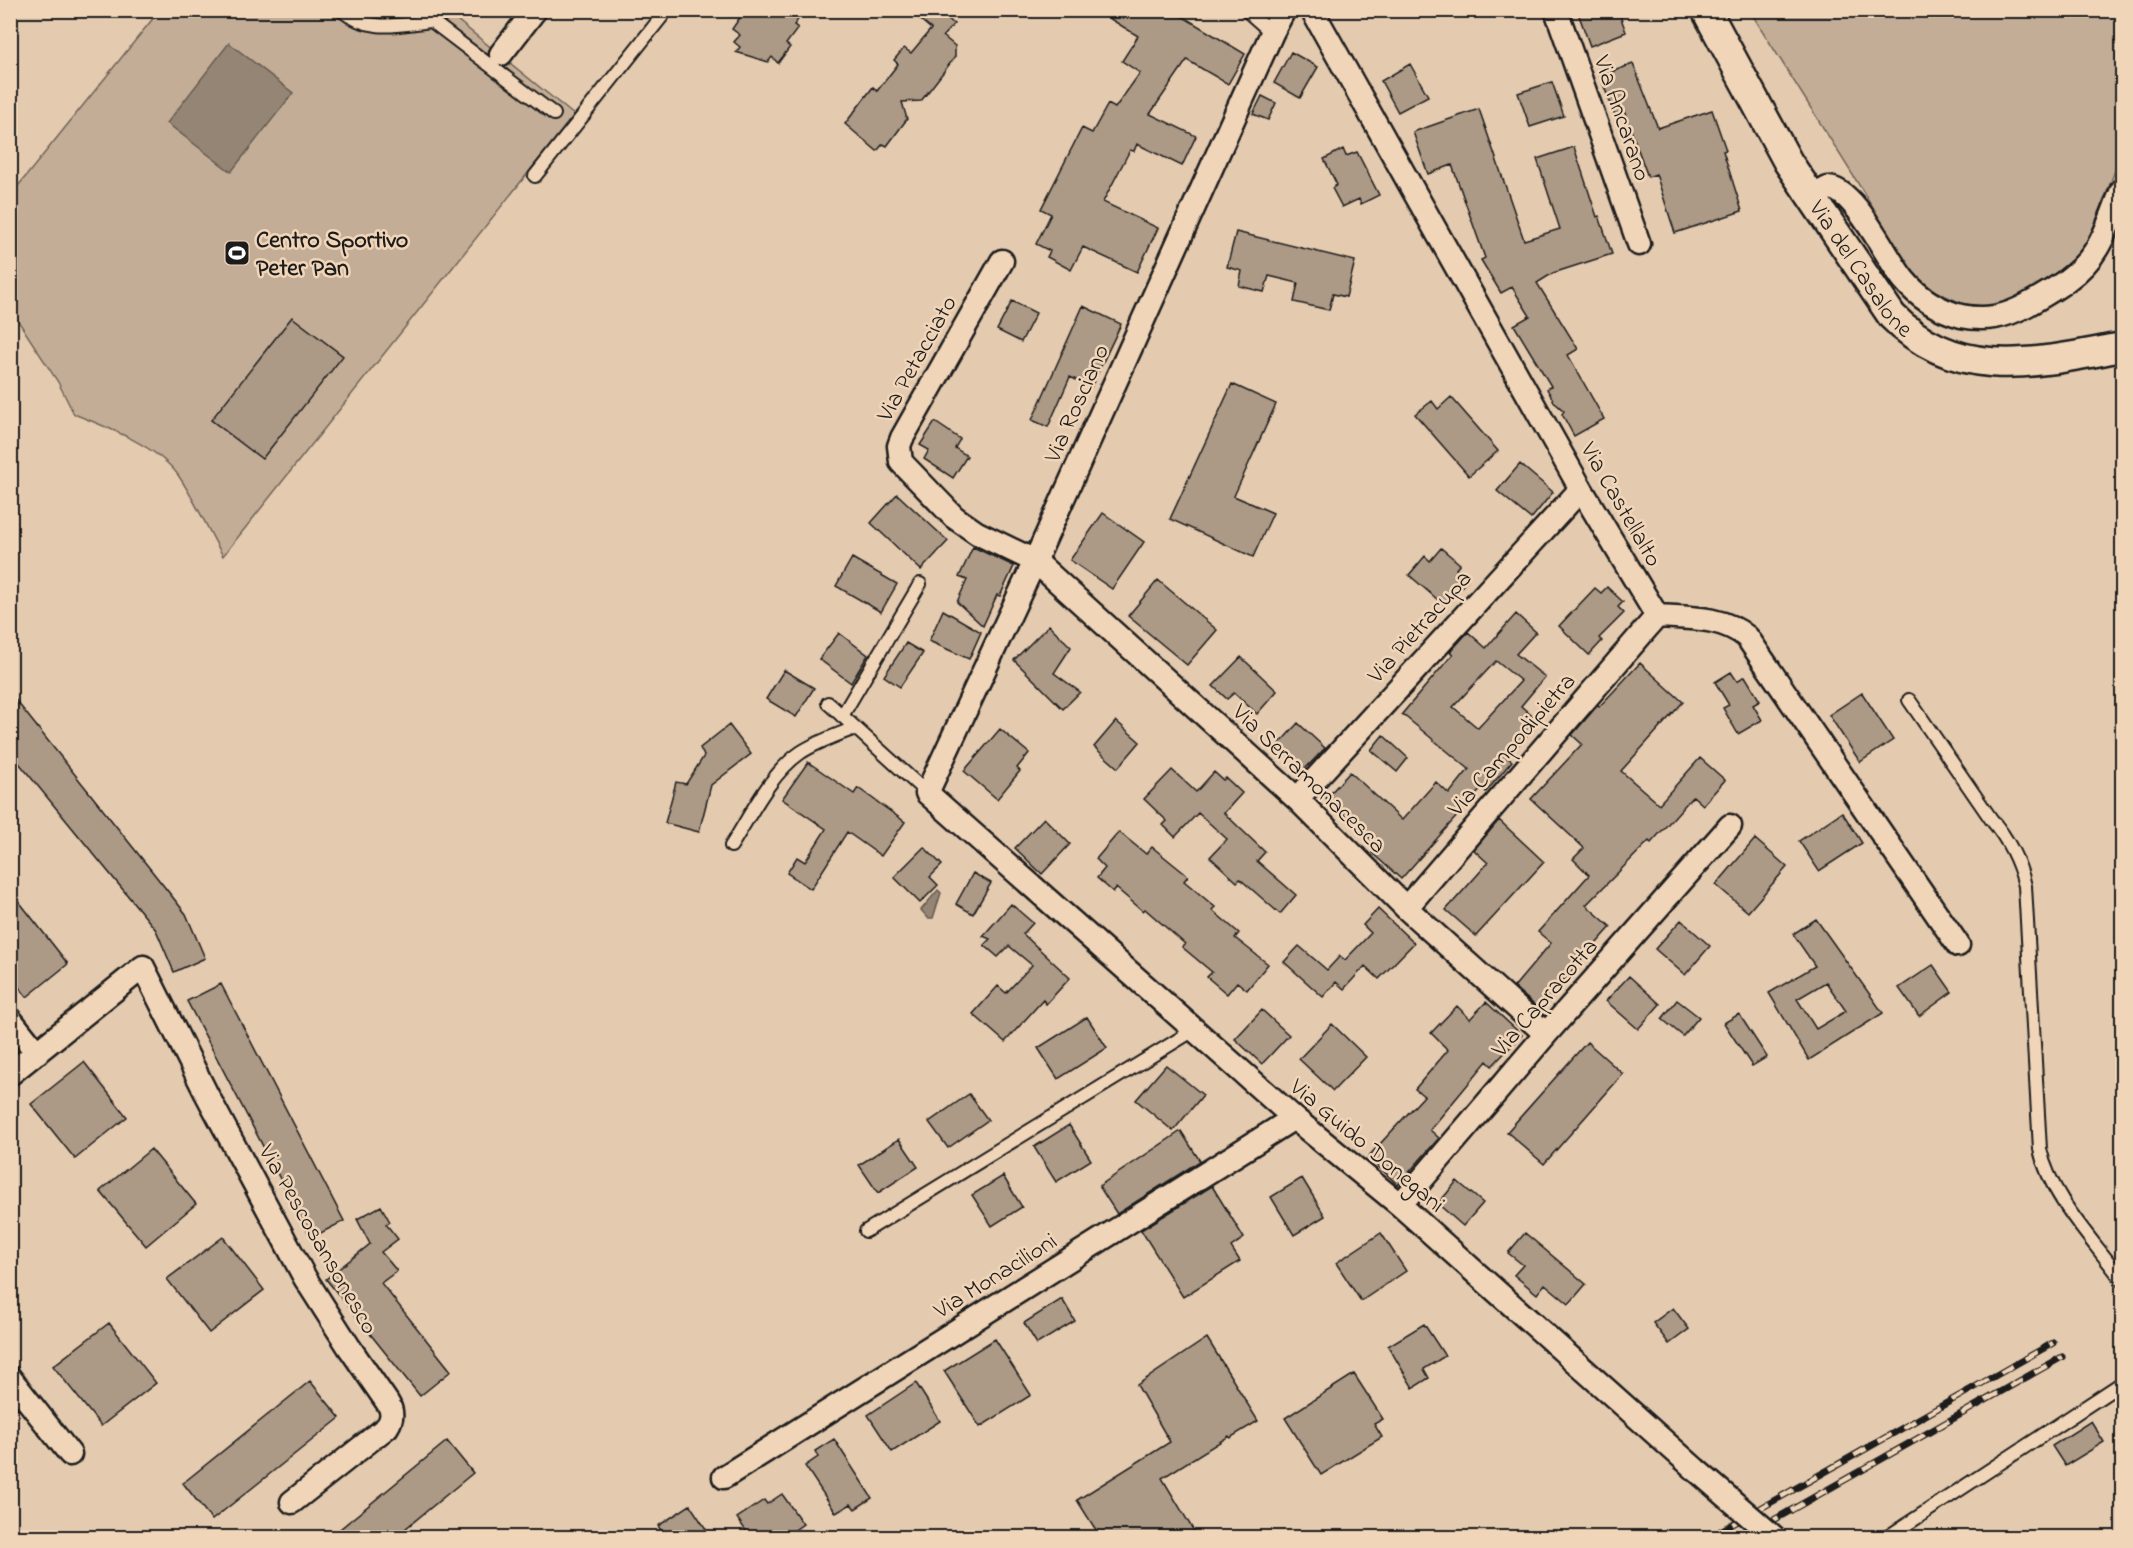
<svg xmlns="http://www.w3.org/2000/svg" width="2133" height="1548" font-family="'Indie Flower',sans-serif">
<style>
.green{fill:#c3ad96;stroke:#706459;stroke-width:1.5}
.water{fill:#958574;stroke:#655b51;stroke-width:1.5}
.building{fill:#ac9986;stroke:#1c1c1c;stroke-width:1.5;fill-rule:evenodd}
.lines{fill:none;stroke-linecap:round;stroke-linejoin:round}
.service-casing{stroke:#1c1c1c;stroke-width:16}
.minor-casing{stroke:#1c1c1c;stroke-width:27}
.tertiary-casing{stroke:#1c1c1c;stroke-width:33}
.service{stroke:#f1d5b8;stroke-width:12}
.minor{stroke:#f1d5b8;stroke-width:22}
.tertiary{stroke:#f1d5b8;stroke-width:28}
.rail-casing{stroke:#1c1c1c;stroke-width:7}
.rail{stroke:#f1d5b8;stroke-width:4.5;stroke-dasharray:14;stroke-linecap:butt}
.minor-bridge-casing{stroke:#1c1c1c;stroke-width:27;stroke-linecap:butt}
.minor-bridge{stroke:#f1d5b8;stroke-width:22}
.labels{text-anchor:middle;stroke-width:5;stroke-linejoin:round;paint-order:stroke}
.street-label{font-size:24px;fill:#1c1c1c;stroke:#f1d5b8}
.poi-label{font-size:24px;font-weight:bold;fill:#1c1c1c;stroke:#f1d5b8;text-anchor:start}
</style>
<rect width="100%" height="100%" fill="#e4caaf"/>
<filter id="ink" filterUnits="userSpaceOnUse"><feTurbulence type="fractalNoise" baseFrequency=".0167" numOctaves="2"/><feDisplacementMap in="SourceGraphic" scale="12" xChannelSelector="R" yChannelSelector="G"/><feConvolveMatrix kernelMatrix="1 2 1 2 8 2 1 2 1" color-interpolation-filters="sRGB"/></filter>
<g filter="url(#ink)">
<path class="green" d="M159,11h287l128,104 -351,441c-15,-26 -28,-56 -45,-81 -21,-29 -71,-48 -104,-61l-16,-32 -47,-72 -1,-114z
M1750,11h372v141l-40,106 -94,57 -87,-39 -25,-64z"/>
<path class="water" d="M229,43l64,50 -62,79 -64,-49z
M938,890l3,3 -8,25h-5l-7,-8z"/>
<path class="building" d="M745,10h60l-11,15 4,3 -12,16 4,3 -12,16 -6,-6 -4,5 -32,-10 4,-5 -6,-5 6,-7 -8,-6z
M909,10h29l16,14 -11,12 12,10v11l-34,44 -19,1 5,17 -20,27 -4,-2 -6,7 -32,-27 28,-37 4,4 21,-27 -4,-4 10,-12 7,5 20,-24z
M1096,10h76l73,44 -17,30 -41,-24 -37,54 46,22 -14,30 -45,-22 -3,7 -4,-1 -27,52 55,26 -21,44 -54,-25 -12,23 -24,-13 3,-6 -14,-7 15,-30 -10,-5 41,-81 10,5 16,-29 7,4 25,-35 -18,-12 16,-25z
M1577,10h41l8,22 -36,14z
M1291,52l27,15 -18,31 -26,-15z
M1410,64l18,32 -30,16 -17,-31z
M1633,64l25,64 54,-18 14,40 -3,1 19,60 -67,22 -19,-59 -8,3 -24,-66 -9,4 -15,-39z
M1552,82l12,34 -34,11 -12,-34z
M1262,96l14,7 -8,17 -15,-6z
M1479,109l45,131 36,-11 -23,-70 37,-12 23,70 2,-1 13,38 -59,19 -16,10 41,66 -10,6 36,64 -30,17 -12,-22 2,-3 -9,-8 -8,-14 4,-3 -37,-61 16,-9 -18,-29 -11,6 -20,-33 4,-2 -33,-93 -24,9 -15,-42z
M1343,149l3,7 11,-4 22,43 -18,9 -2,-5 -17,8 -10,-19 5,-3 -13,-26z
M1236,232l119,29 -9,36 -13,-3 -4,16 -35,-8 4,-19 -29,-7 -5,16 -25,-6 3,-15 -15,-4z
M1012,301l24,12 -15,29 -24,-12z
M1083,306l38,18 -30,63 -21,-10 -22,50 -16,-7z
M292,317l51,39 -81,103 -51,-39z
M1232,384l44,20 -42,92 39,17 -20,44 -83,-38z
M1451,397l47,54 -29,25 -54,-62 17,-13 6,8z
M935,422l25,17 -5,9 12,8 -14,22 -29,-19 5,-9 -9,-5z
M1520,464l33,28 -22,27 -34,-28z
M897,494l51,47 -27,29 -50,-47z
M1103,513l41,29 -32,47 -42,-29z
M973,547l41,19 -14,30 -3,-1 -14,31 -26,-24 10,-22 -8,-3z
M1441,548l19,16 -4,5 12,10 -23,27 -36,-31 16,-19 5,5z
M852,558l45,26 -16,28 -45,-26z
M1158,580l59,50 -30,35 -59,-49z
M1607,587l16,15 -5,5 6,6 -25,25 3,3 -13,14 -30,-29 36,-38 6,5z
M943,610l38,22 -12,27 -40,-18z
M1516,614l20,18 -20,22 29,23 -24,29 18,16 -32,35 5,4 -26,31 -4,-4 -81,91 -29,-26 6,-7 -52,-48 24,-26 52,48 34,-38 13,12 20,-25 -67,-55 51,-60 -3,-2 18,-20 18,16zM1496,661l25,20 -43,47 -25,-21z
M1049,625l22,22 -17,26 26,19 -17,17 -49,-49z
M839,633l29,22 -17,28 -32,-24z
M906,643l17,10 -23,34 -16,-11z
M1241,657l36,34 -20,23 -23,-21 -7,6 -14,-13z
M1640,663l43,39 -62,69 38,33 41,-46 25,22 -22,25 -10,-9 -42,47 -2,-2 -63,64 25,22 -49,55 3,2 -24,27 -27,-24 37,-44 -13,-11 51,-57 -16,-16 11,-11 -53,-49 51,-55 -10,-9 26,-30 1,2z
M784,670l30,18 -18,29 -30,-18z
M1731,672l6,9 8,-5 15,25 -7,4 9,15 -24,14 -15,-26 6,-3 -14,-23z
M10,693l176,221 19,44 -31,14 -18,-42 -146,-178z
M1862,693l31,47 -33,22 -31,-47z
M1116,721l24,21 -22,26 -24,-21z
M1298,723l27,25 -20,21 -26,-25z
M729,725l22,29 -40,31 -12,47 -34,-9 11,-41 10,2 18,-28 -4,-8z
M1000,729l29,24 -12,15 3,3 -23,28 -33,-28z
M1383,735l25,23 -11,14 -26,-22z
M808,762l46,32 4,-6 47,34 -24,34 -34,-24 -36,57 -24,-16 10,-16 8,5 21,-33 -44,-30z
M1172,770l24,22 18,-20 9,8 3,-2 16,15 -18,20 41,39 -8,9 39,34 -16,19 -40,-35 -3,3 -27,-25 17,-18 -29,-26 -23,24 -12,-12 4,-4 -23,-22z
M1842,812l20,31 -43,28 -20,-30z
M1044,818l26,26 -28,30 -27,-26z
M1499,820l45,42 -68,74 -30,-26 42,-47 -14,-13z
M1119,832l27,22 6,-7 36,29 -4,5 31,26 -3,3 27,23 -4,5 33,26 -21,26 -10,-8 -10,12 -20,-17 5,-5 -30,-25 3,-3 -40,-35 -2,2 -27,-23 -3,4 -16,-14 8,-10 -9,-9z
M1755,839l32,28 -39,45 -32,-27z
M924,847l18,18 -12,12 8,8 -18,18 -26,-26z
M973,873l18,10 -18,31 -17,-10z
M10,890l58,74 -41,33 -17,-21z
M1011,904l22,19 -10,11 47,44 -24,26 -3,-4 -38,42 -32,-28 25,-28 8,7 26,-28 -23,-19 -11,11 -14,-12 6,-6 -7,-3z
M1378,909l36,34 -35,36 -14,-13 -21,23 -8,-7 -13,15 -39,-35 15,-16 28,24 13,-14 5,4 26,-27 -8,-8z
M1816,919l67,94 -74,47 -40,-67 46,-27 -22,-32zM1826,982l20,29 -30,18 -19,-30z
M1681,920l29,26 -25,29 -30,-26z
M1933,965l19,27 -33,24 -20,-28z
M1629,976l31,28 -22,25 -32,-28z
M221,984l123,237 -33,17 -124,-237z
M1677,1000l22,17 -16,19 -21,-17z
M1486,1002l36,33 -30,31 -5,-5 -57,69 9,8 -41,47 -30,-28 56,-61 -9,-7 33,-39 -17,-17 26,-27 13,13z
M1262,1010l27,25 -27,29 -27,-25z
M1739,1014l28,43 -15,9 -28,-43z
M1087,1017l20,31 -49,31 -20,-31z
M1332,1024l34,33 -33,34 -34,-32z
M1587,1042l36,32 -79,90 -37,-32z
M84,1062l43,55 -52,42 -44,-55z
M1166,1065l37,30 -30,36 -37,-31z
M969,1094l19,26 -40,28 -19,-26z
M1069,1125l22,35 -35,22 -22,-35z
M1181,1131l19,30 -83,53 -18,-28z
M899,1139l19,28 -40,26 -19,-28z
M151,1149l45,55 -50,42 -46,-55z
M1003,1176l19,31 -30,19 -20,-31z
M1302,1178l23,38 -31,19 -23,-38z
M1457,1181l26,22 -20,23 -25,-22z
M1212,1186l32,52 -13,9 9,14 -57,36 -42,-67z
M381,1206l9,16 -4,2 12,15 -17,13 16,19 -16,12 70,88 -31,25 -94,-117 44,-35 -13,-25z
M1381,1233l25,38 -45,30 -25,-38z
M1525,1233l61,51 -17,20 -24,-20 -8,10 -23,-19 9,-10 -15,-12z
M223,1237l41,53 -55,43 -42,-54z
M1062,1299l13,22 -38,23 -13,-21z
M1673,1308l16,21 -20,15 -16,-21z
M109,1323l47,60 -55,43 -48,-60z
M1424,1324l21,32 -21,13 5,9 -16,10 -25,-42z
M1207,1338l51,83 -28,17 -1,-2 -67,42 36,60h-97l-24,-38 93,-58 -33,-57z
M995,1339l36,56 -51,32 -36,-56z
M1354,1374l29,45 -9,5 8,13 -61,38 -36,-57z
M310,1381l30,37 -128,102 -29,-37z
M916,1383l24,38 -48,31 -24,-37z
M2091,1421l13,21 -39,24 -13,-20z
M834,1439l38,59 -17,11 -4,-5 -15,9 -31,-47 13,-9 -3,-6z
M447,1441l26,32 -79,65h-65z
M782,1494l21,30 -20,14h-32l-14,-20 27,-18 3,4z
M690,1505l22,33h-46l-8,-12z"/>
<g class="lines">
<g class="service-casing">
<path id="service" d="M341,10c29,23 56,15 90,11
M417,10l137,104
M1246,10l26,23
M535,176l132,-166
M1909,700l82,119c17,20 28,41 34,67l15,263c10,48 54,92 82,131
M828,703l99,90
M842,716l78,-132
M731,846c19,-30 39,-72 69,-93 16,-11 37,-18 55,-25
M866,1231l328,-201
M1886,1538l236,-155"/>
</g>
<g class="minor-casing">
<path id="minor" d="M1284,10l-12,23 -237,528 -108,232 367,325 106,87 295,264
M1312,10l269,479 76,127c31,2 65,0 90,21l211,308
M1556,10l83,234
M501,54l34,-44
M1811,197l17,-9c27,0 59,72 76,92 15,18 35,30 57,36 25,5 44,1 66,-11 25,-14 55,-31 70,-57 11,-18 17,-39 25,-58
M1002,261l-100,177 -3,8 2,16 53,55 23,16 58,28 262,238 109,109 140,126
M1297,799l284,-310
M1406,908l251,-292
M10,1019l27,34
M10,1074l133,-107 63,126 99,185 44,69 38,55c6,9 6,16 0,25l-95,75
M1400,1205l146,-171 184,-208
M10,1378l60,76
M724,1477l570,-359"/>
</g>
<g class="tertiary-casing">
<g id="tertiary">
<path id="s1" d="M1706,10l82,152 104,154c66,68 148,46 230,31"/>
</g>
</g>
<use href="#service" class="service"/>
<use href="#minor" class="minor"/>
<use href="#tertiary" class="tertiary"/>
<g class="rail-casing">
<path id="rail" d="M1708,1538l345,-195
M1742,1538l320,-181"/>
</g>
<use href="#rail" class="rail"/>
<g class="minor-bridge-casing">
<path id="minor-bridge" d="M1695,1469l80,69"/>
</g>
<use href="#minor-bridge" class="minor-bridge"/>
</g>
</g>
<defs>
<g id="stadium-square" transform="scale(1.35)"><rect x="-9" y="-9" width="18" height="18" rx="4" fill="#1c1c1c" stroke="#f1d5b8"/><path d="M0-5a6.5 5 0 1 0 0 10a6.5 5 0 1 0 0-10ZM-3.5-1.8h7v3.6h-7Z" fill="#fff"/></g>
</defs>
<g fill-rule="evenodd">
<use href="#stadium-square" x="237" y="253"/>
</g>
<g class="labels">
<g class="street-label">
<text transform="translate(1623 118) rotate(71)" y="8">Via Ancarano</text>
<text dy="8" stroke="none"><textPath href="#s1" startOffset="302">Via del Casalone</textPath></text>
<text transform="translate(916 358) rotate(-61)" y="8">Via Petacciato</text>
<text transform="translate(1076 403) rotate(-66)" y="8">Via Rosciano</text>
<text transform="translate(1622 504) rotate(60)" y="8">Via Castellalto</text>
<text transform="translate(1419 626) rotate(-48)" y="8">Via Pietracupa</text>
<text transform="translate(1511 744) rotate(-49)" y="8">Via Campodipietra</text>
<text transform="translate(1310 778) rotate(44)" y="8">Via Serramonacesca</text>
<text transform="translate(1544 997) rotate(-49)" y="8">Via Capracotta</text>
<text transform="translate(1368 1145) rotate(40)" y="8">Via Guido Donegani</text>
<text transform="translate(319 1239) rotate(60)" y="8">Via Pescosansonesco</text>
<text transform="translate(995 1275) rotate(-32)" y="8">Via Monacilioni</text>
</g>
<g class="poi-label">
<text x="256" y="247">Centro Sportivo<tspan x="256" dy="28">Peter Pan</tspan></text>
</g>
</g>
<rect width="2133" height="1548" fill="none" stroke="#f1d5b8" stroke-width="36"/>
<rect x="18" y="18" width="2097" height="1512" fill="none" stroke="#1c1c1c" stroke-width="2" filter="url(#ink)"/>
</svg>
